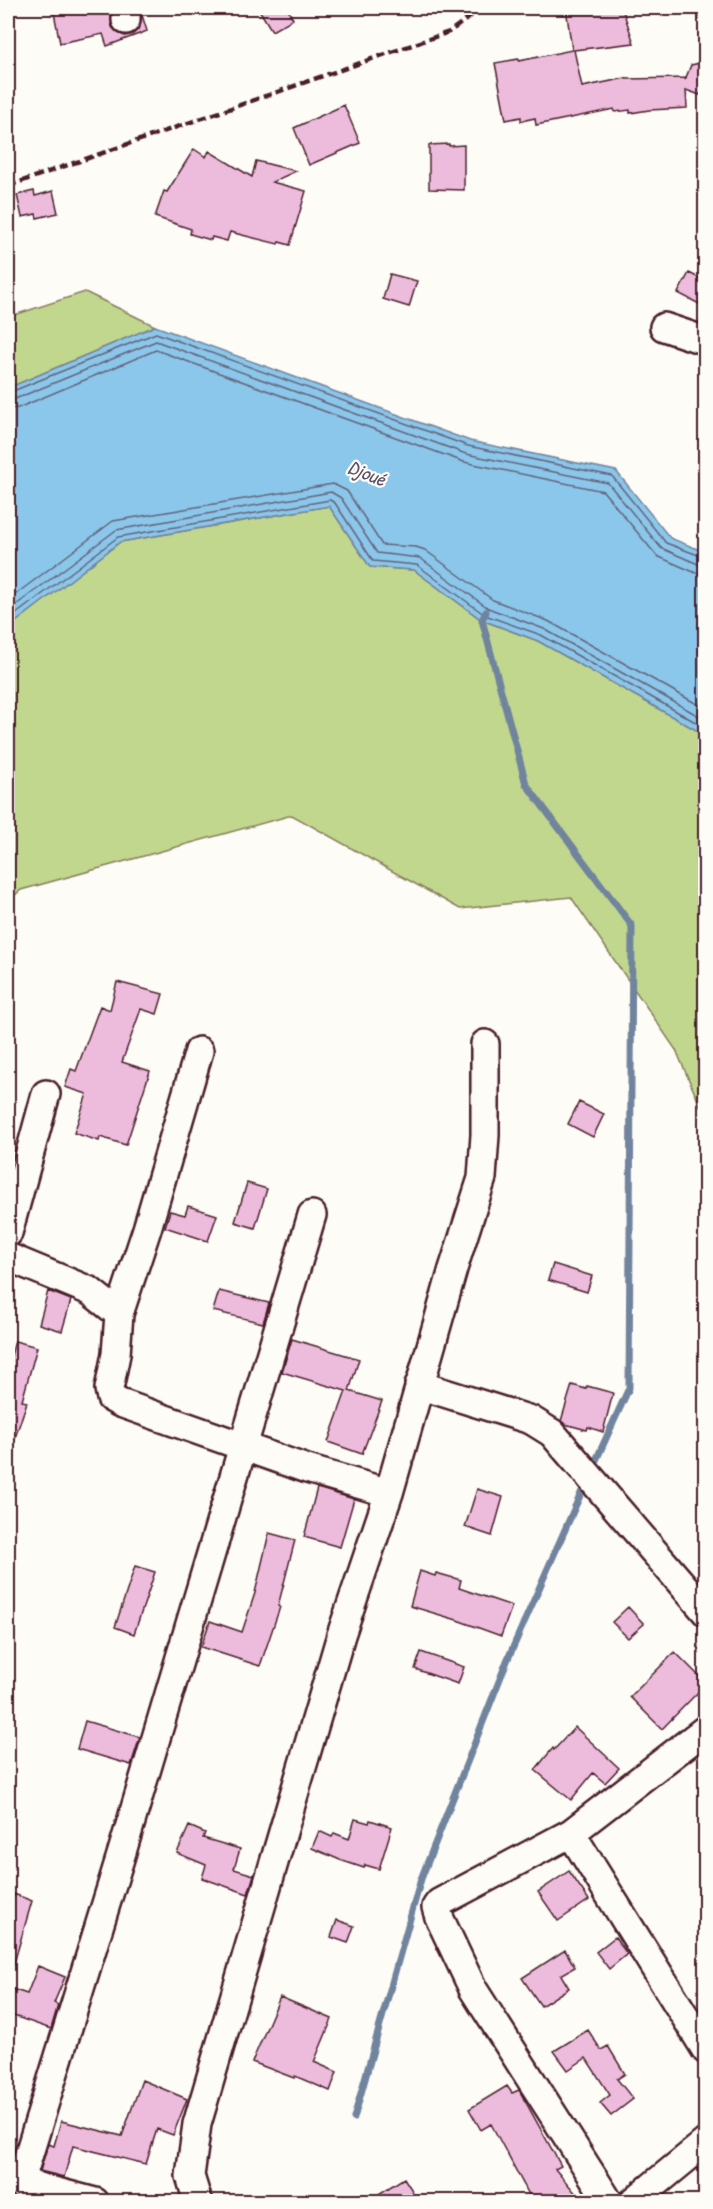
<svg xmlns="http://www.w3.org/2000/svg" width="713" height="2209" font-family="'Patrick Hand',sans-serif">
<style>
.green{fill:#c1d78d;stroke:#867b5c;stroke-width:1.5}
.water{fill:#8bc7eb;stroke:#71849e;stroke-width:1.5}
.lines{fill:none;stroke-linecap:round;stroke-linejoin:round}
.shore{stroke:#646278;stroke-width:1.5}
.stream{stroke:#71849e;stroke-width:7}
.building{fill:#edbcdc;stroke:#4a1f2b;stroke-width:1.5}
.minor-casing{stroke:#4a1f2b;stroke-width:32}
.minor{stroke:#fdfcf7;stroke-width:27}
.rail{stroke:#4a1f2b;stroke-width:4.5;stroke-dasharray:9 4.5;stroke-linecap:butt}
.labels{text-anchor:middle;stroke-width:4.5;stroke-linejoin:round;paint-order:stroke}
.water-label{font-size:20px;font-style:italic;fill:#5e5165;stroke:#fdfcf7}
</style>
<rect width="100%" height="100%" fill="#fdfcf7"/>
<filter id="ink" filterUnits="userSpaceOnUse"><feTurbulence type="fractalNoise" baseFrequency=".0167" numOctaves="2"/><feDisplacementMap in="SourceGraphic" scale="12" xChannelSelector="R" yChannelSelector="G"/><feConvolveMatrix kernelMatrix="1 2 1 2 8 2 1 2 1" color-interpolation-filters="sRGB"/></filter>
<g filter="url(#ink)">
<path class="green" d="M85,292l70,34 -147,62v-71z
M329,506l41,61 44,3 68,50 56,21 167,94v382l-29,-67 -105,-153 -111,12 -168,-94 -271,75 -13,11v-273l112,-86z"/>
<path class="water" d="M155,326l315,115 146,30 54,67 35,14v183l-167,-94 -56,-21 -68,-50 -44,-3 -41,-61 -209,36 -112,86v-240z"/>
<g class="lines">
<path class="shore" d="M8,393l148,-60 312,113 144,30 54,67 40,15
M8,400l7,-1 141,-58 310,113 142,29 53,65 37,16 8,1
M8,409l10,-1 138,-58 308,112 139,29 54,65 39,17 10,1
M8,600l105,-79 220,-37 14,7 35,54 34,2 9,3 68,50 55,21 158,88
M8,611l108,-81 215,-38 10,6 36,55 43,5 68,50 56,21 162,91
M8,620l110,-83 212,-37 5,3 38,58 44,4 68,50 56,20 165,93"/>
<path class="stream" d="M486,612l-4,8 44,164 106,142 -3,462 -37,81
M354,2118l67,-239 86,-218 79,-179"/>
</g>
<path class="building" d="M53,8h57l2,19 6,6 7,3 8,-2 6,-6 3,-13 5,16 -40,15 -4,-12 -43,9z
M258,8h29l6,11 -21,12z
M566,8h56l12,35 -60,7 8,37 44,-9v1l59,-1v2l6,-15 14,-3v30l-3,-1 -2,4 -14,-5 1,18 -38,2 -19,3v-3l-15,2 -1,-3 -78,16 -1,-7 -14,3v-4l-15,3 -11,-57 24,-4v2l53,-11z
M344,105l16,38 -51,22 -15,-37z
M449,144v2l15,-1v45l-35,-1v-44z
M194,149l12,8 3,-6 43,26 4,-16 40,10 -24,11 34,9 -16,54 -11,-3 -1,2 -48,-12 -3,9 -15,-4 -1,3 -21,-6 1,-5 -36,-12 9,-26 3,1z
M34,191l1,5 18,-5 5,22 -21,5 -1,-4 -14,3 -5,-22z
M689,273l16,8v26l-27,-14z
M390,274l27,7 -8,26 -26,-8z
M117,982l46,12 -6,20 -16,-5 -19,53 28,9 -24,74 -26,-8 -1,4 -25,-8 13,-39 -22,-7 6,-18 5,2 24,-65 10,4z
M579,1102l25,12 -11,23 -25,-13z
M247,1183l20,6 -12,39 -20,-6z
M188,1206l29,9 -9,26 -43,-14 5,-16 15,4z
M553,1264l39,12 -5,16 -39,-12z
M48,1291l23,9 -9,31 -23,-7z
M219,1291l50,12 -6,20 -50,-12z
M292,1339l67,20 -10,32 33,10 -20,53 -34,-12 18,-51 -64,-19z
M15,1341l22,6 -15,54 5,1 -16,48h-3v-84z
M572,1385l14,4 1,-3 26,7 -10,39 -15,-5 -1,3 -22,-6 -4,-3z
M317,1488l37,11 -14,48 -36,-10z
M477,1489l26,8 -11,39 -27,-9z
M269,1533l26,7 -17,66 2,1 -20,59 -59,-19 9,-26 32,11 13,-39z
M135,1566l20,6 -21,62 -19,-7z
M420,1571l15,5 1,-3 25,7 -2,8 53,18 -11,30 -44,-16 -47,-14z
M628,1607l16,17 -16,14 -16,-16z
M421,1652l43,15 -6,17 -43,-15z
M675,1652l30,30v3l-43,44 -32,-32z
M85,1721l55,16 -9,28 -54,-16z
M575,1727l44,41 -14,15 -12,-10 -22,27 -36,-30 18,-22 1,2z
M355,1819l14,4 1,-3 22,7 -13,42 -14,-4 -1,3 -24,-8 -28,-12 7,-17 13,6 2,-4 15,6z
M189,1826l16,7 -2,5 37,11 -6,20 20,6 -6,19 -46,-16 4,-13 -29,-12z
M569,1871l20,29 -31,21 -20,-29z
M14,1894l18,7 -20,69 -4,-1v-48z
M337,1920l17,6 -6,17 -17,-6z
M615,1937l12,17 -18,15 -13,-17z
M565,1950l10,17 -14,8 8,13 -28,18 -19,-28z
M38,1966l27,11 -11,26 4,2 -7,24 -43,-15v-13l4,-12 15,5z
M280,1997l52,22 -18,43 23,10 -7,19 -35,-15 -1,2 -42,-16z
M588,2030l13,20 7,-4 17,28 -8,5 16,20 -22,17 -11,-13 10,-8 -24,-37 -18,12 -14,-19z
M142,2080l45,19 -14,36 -16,-6 -11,35 -73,-18 -9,31 -24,-6 8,-27 6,2 7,-25 61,15z
M507,2086l5,7 7,-3 42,76 -6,3 28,33h-50l-42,-78 -10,6 -12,-21z
M404,2178l9,14 -15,10h-32z"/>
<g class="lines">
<g class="minor-casing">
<path id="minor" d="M126,8v12
M664,327l42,14
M8,1233l38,-139
M8,1257l82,34 29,23 -3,40 -7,35 2,9 9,5 187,66 82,24
M119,1314l28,-85 52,-178
M419,1385l112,35 21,13 154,179
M571,1833l135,217
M8,2179l87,23
M20,2183l102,-331 190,-637
M198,2202l-8,-26 7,-52 144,-489 48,-142 64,-224 29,-91 3,-43v-91
M609,2202l-136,-213 -34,-72 -3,-10 3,-4 132,-70 135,-104
M633,2202l73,-60"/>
</g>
<use href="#minor" class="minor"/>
<path class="rail" d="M8,186l441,-154 33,-24"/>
</g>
</g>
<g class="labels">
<g class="water-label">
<text transform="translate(367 473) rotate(22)" y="7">Djoué</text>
</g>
</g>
<rect width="713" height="2209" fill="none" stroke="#fdfcf7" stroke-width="30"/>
<rect x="15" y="15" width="683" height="2179" fill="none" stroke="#4a1f2b" stroke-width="2" filter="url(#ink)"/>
</svg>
